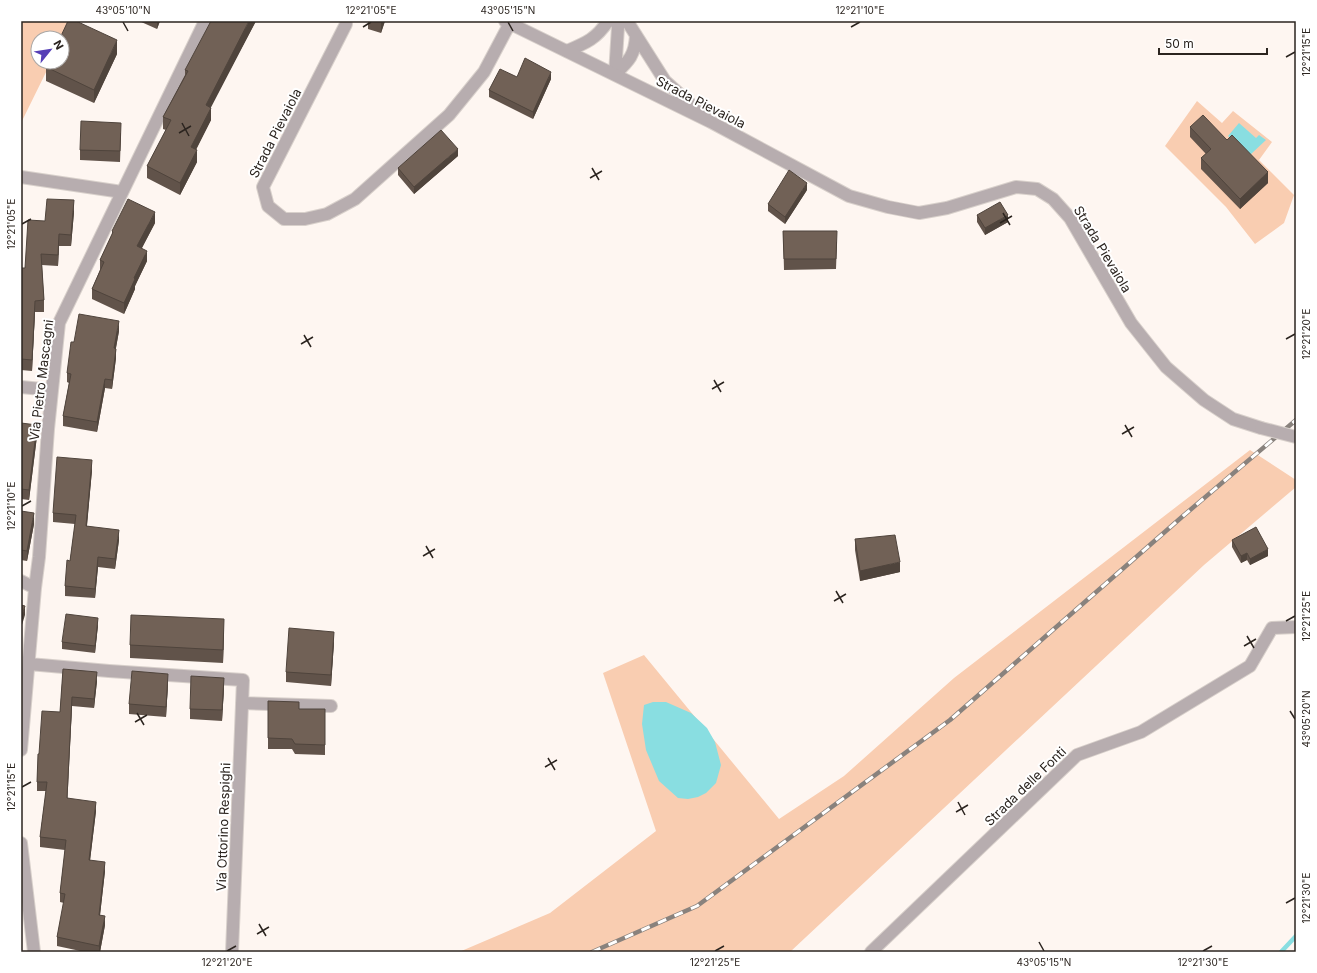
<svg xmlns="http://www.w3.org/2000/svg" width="1317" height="973" font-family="Inter,sans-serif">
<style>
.green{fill:#f9cdb1}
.water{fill:#89dee1}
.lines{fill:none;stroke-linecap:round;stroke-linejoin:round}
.stream{stroke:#89dee1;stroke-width:4.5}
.minor-casing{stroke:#d8d0cb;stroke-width:14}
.tertiary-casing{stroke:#d8d0cb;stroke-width:14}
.minor{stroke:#b7adaf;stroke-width:12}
.tertiary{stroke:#b7adaf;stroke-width:12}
.rail-casing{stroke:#89827d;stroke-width:4.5}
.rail{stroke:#fff;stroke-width:3;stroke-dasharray:9;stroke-linecap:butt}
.tertiary-bridge-casing{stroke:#d8d0cb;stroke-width:14;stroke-linecap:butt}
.tertiary-bridge{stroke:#b7adaf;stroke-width:12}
.wall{fill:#61534a}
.shaded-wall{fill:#4f443c}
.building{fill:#716156;stroke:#4f443c}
.ticks{fill:none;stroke:#2b241f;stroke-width:1.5}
.labels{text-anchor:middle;stroke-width:4;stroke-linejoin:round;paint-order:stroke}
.street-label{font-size:13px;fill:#2b241f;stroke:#fff}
.neatline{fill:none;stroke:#2b241f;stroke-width:1.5}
.ticks-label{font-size:10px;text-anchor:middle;fill:#2b241f}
</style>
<rect width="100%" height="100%" fill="#fef6f1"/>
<path class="green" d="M21,21h50l-9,17h-24v24h13l-30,61z
M1197,101l25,22 11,-12 39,31 -13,18 35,35 -10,28 -29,21 -29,-37 -61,-61z
M1250,450l46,30v7l-92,78 -414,387h-331l91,-39 106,-82 -53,-158 41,-18 135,164 65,-43 110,-98z"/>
<path class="water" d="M1239,123l17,15 3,-3 7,5 -16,15 -22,-19z
M653,702h13l25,11 16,15 8,14 6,23 -5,18 -10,10 -8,4 -10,2 -10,-1 -19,-17 -13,-31 -4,-26 2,-19z"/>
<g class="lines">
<path class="stream" d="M1281,952l15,-16"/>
<g class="minor-casing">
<path id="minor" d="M627,21l38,60 40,36
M346,24l-83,163 5,19 16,13h21l22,-5 28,-15 94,-84 35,-43 26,-49
M567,51c19,-8 29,-12 41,-30
M615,74l3,-47 -2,-6
M615,74c14,-13 20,-19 21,-39
M21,177l101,15
M21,387l31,3
M21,581l14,7
M29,664l80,7 134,9 -11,272
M242,703l89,3
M21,750l14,-162 4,-31 9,-128 11,-106 146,-302
M21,843l13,109
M871,952l206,-197 64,-23 109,-66 22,-38 24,-1"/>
</g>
<g class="tertiary-casing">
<path id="tertiary" d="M505,21l206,101 138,74 39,11 31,6 28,-5 69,-21 21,2 16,10 17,19 61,105 35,44 38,33 29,19 28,9"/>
</g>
<use href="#minor" class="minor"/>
<use href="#tertiary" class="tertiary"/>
<g class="rail-casing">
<path id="rail" d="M592,952l105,-46 253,-186 233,-204 113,-96"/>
</g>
<use href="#rail" class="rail"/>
<g class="tertiary-bridge-casing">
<path id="tertiary-bridge" d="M1261,428l35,9"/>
</g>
<use href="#tertiary-bridge" class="tertiary-bridge"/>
</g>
<path class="wall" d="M139,21h21l-3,8z
M256,21l-46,86 1,13 -15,30 1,12 -17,33 -33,-17v-12l19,-36 -3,-1v-12l22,-42v-5z
M368,21h17l-4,12 -13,-4z
M117,54l-23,49 -48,-22v-14z
M517,77l34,2 -18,40 -44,-22v-7z
M1190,127l37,13 41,43 -28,26 -39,-40v-11l5,-4 -16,-17z
M121,133l-1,29 -40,-2v-10z
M458,156l-44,38 -16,-19v-7z
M807,190l-22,34 -17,-13v-7z
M74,212l-3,34h-12l-1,20 -16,-1 2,35v12h-9l-3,59 -11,-1v-102h4l20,-47z
M977,215l31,7 -23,13 -8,-13z
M155,223l-13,25 5,13 -12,25v3l-11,25 -32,-15v-10l8,-19v-10l12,-25v-4z
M783,231l54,11 -1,27 -52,1z
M119,331l-3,17v10l-4,31 -7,-1 -8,44 -34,-6v-10l6,-33 -2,-1v-9l7,-31z
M21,423l16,13 -8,64 -8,-1z
M92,470l-5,56 32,14 -4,29 -17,-2 -3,31 -30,-2v-10l5,-25 5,-37 -22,-2v-9z
M21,511l13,13 -7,37 -6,-1z
M855,539l45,33 -40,9 -5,-31z
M1232,540l36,16 -18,9 -3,-5 -6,3 -9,-16z
M98,625l-3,28 -33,-4v-7z
M224,633l-1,30 -93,-5v-13z
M334,642l-3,44 -45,-4v-10z
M63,669l34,12 -3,27 -22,-2 -5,92 29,13 -6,49 15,11 -5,44 5,10 -5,27h-15l-28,-6v-9l7,-34 -4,-1v-9l5,-43 -25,-3v-10l6,-46h-9v-9l2,-28 21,-42z
M168,684l-2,33 -37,-3v-10z
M224,688l-2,33 -32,-2v-10z
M268,701l31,8h26v46l-30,-1 -3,-5h-24z"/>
<path class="shaded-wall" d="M157,21h3l-3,8z
M249,21h7l-50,96v-12z
M381,21h4l-4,12z
M117,40v14l-23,49v-13z
M551,72v7l-18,40v-7z
M211,108v12l-20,39v-12z
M458,149v7l-44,38v-7z
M197,150v12l-17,33v-12z
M1268,172v11l-28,26v-10z
M807,183v7l-22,34v-7z
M74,200v12l-3,34v-11z
M155,212v11l-18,34v-11z
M1008,215v7l-23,13v-7z
M59,234v12l-1,20v-11z
M147,251v10l-12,25v3l-11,25v-11l10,-25z
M35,301v11l-3,59v-11z
M119,321v10l-5,27v-10z
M116,349v9l-4,31v-9z
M105,379v9l-8,44v-10z
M37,425v11l-8,64v-10z
M92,460v10l-6,65v-9z
M34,513v11l-7,37v-10z
M119,530v10l-4,29v-10z
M1268,549v7l-18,9v-6z
M1247,553v7l-6,3v-7z
M98,557v10l-3,31v-9z
M900,562v10l-40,9v-10z
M25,606v9l-4,13v-9z
M98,618v7l-3,28v-7z
M224,619v14l-1,30v-13z
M334,632v10l-3,44v-11z
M97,672v9l-3,27v-9z
M168,674v10l-2,33v-10z
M224,678v10l-2,33v-11z
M72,697v9l-5,102v-10z
M96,802v9l-7,58v-9z
M105,862v9l-6,53v-9z
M105,916v9l-5,27h-1v-6z"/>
<path class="building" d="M68,21h8l41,19 -23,50 -48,-23 3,-5h13v-24h-2z
M211,21h38l-43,84 5,3 -20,39 6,3 -17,33 -33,-17 24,-46 -8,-3 25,-46 -3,-1z
M525,58l26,14 -18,40 -44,-22 11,-21 17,8z
M1203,115l24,25 5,-5 36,37 -28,27 -39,-41 10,-9 -21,-22z
M81,121l40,2 -1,28 -40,-1z
M441,130l17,19 -44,38 -16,-19z
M789,170l18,13 -22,34 -17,-13z
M47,199l27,1 -3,35 -12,-1 -1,21 -17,-1 3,46 -9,1 -3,59 -11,-1v-91h4l3,-48 17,1z
M128,199l27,13 -18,34 10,5 -13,27 1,1 -11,24 -32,-14 12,-27 -4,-2 13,-28 -1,-1z
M1000,202l8,13 -23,13 -8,-13z
M783,231h54l-1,28h-52z
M79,314l40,7 -5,27 2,1 -4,31 -7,-1 -8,43 -34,-6 8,-42 -4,-1 4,-31h3z
M21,423l16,2 -8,65 -8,-1z
M57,457l35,3 -6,66 33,4 -4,29 -17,-2 -3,32 -30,-3 2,-26 3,1 6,-46 -23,-2z
M21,511l13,2 -7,38 -6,-1z
M1256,527l12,22 -18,10 -3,-6 -6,3 -9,-16z
M895,535l5,27 -40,9 -5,-32z
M21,605l4,1 -4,13z
M66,614l32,4 -3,28 -33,-4z
M131,615l93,4 -1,31 -93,-5z
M289,628l45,4 -3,43 -45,-3z
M63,669l34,3 -3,27 -22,-2 -5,101 29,4 -7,58 16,2 -6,53 6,1 -6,30 -42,-9 8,-43 -5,-1 6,-53 -26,-3 7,-55h-10l1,-28h1l3,-43 18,1z
M132,671l36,3 -2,33 -37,-3z
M191,676l33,2 -2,32 -32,-1z
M268,701l31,1v7h26v36l-30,-1 -3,-5 -24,-1z"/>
<path class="ticks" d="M123,22l5,9M508,22l5,9M363,27l8,-5M851,27l9,-5M1286,57l9,-5M182,123l7,13M179,133l12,-7M592,168l7,12M590,178l12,-7M1003,213l7,12M1000,223l12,-7M22,224l9,-5M304,335l7,12M1286,339l9,-5M301,344l12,-7M714,380l7,12M712,389l12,-7M1125,425l7,12M1122,434l12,-7M22,506l9,-5M426,546l7,12M423,556l12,-7M836,591l7,12M834,601l12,-7M1286,621l9,-5M1247,636l7,12M1244,646l12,-7M1290,711l5,8M137,713l7,12M135,722l12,-7M548,758l7,12M545,767l12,-7M22,787l9,-5M958,802l7,13M956,812l12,-7M1286,903l9,-5M259,924l7,12M257,934l12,-7M1039,942l5,9M227,951l9,-5M715,951l9,-5M1203,951l9,-5"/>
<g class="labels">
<g class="street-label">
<text transform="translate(701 102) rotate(27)" y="5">Strada Pievaiola</text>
<text transform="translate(275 133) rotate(-63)" y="5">Strada Pievaiola</text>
<text transform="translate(1103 249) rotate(59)" y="5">Strada Pievaiola</text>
<text transform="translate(41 380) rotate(-83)" y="5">Via Pietro Mascagni</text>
<text transform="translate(1025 786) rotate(-44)" y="5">Strada delle Fonti</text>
<text transform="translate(223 827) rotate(-88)" y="5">Via Ottorino Respighi</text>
</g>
</g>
<rect width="1317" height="973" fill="none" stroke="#ffffff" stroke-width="44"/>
<g transform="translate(50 50) rotate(60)"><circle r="19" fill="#ffffff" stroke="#aaa7a5"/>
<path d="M0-3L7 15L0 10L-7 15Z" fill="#563fb6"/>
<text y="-6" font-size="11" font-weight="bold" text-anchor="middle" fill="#2b241f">N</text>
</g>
<path d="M1159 48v6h108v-6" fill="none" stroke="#2b241f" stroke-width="2"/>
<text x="1165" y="48" font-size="12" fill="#2b241f" stroke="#ffffff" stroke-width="3" paint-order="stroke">50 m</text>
<rect x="22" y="22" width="1273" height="929" class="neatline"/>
<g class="ticks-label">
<text x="123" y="14">43°05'10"N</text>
<text x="371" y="14">12°21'05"E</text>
<text x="508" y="14">43°05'15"N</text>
<text x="860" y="14">12°21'10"E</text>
<text transform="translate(1306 52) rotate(-90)" y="4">12°21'15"E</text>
<text transform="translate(11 224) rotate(-90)" y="4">12°21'05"E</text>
<text transform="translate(1306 334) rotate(-90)" y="4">12°21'20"E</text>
<text transform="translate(11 506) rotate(-90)" y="4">12°21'10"E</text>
<text transform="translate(1306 616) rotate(-90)" y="4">12°21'25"E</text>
<text transform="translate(1306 719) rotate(-90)" y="4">43°05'20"N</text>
<text transform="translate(11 787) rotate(-90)" y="4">12°21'15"E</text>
<text transform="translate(1306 898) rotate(-90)" y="4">12°21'30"E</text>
<text x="227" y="966">12°21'20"E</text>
<text x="715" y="966">12°21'25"E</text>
<text x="1044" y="966">43°05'15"N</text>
<text x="1203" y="966">12°21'30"E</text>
</g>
</svg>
